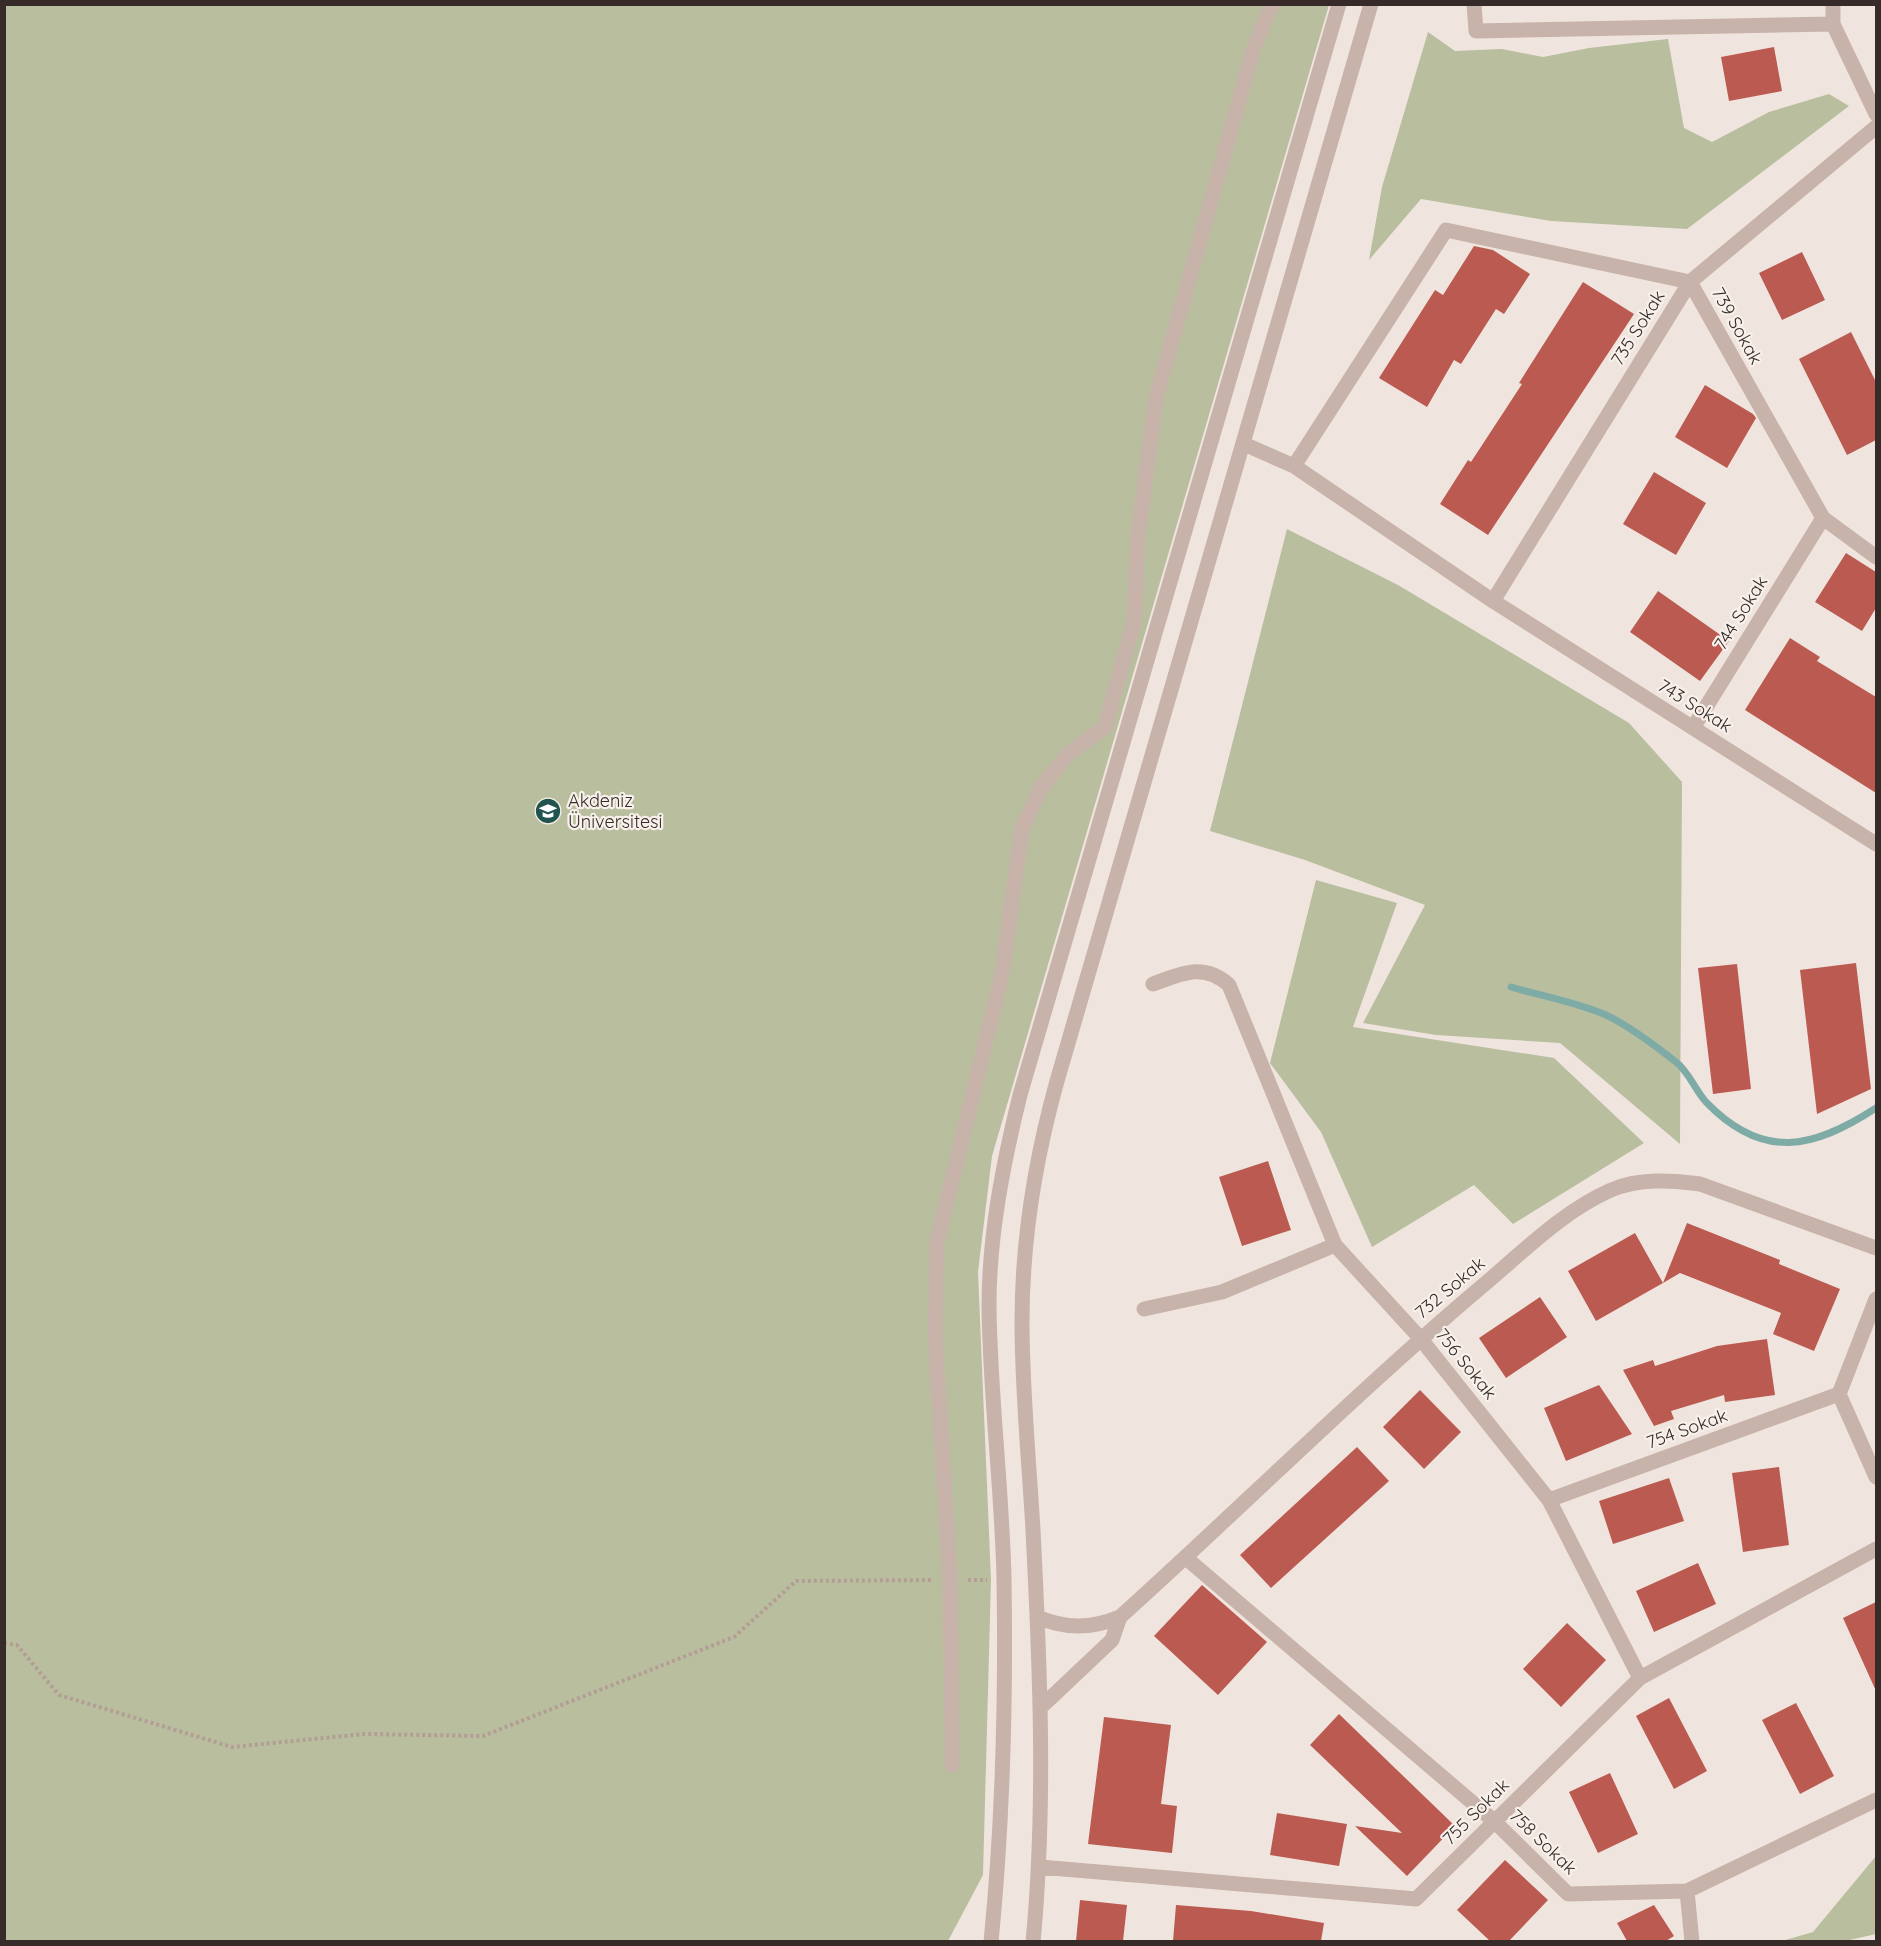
<svg xmlns="http://www.w3.org/2000/svg" width="1881" height="1946" font-family="Quicksand,sans-serif">
<style>
.green{fill:#b9be9f}
.lines{fill:none;stroke-linecap:round;stroke-linejoin:round}
.stream{stroke:#7faba6;stroke-width:7}
.building{fill:#bb5a51}
.path{stroke:#b39d95;stroke-width:4;stroke-dasharray:3 3;stroke-linecap:butt}
.minor{stroke:#c8b3ab;stroke-width:15}
.labels{text-anchor:middle;stroke-width:4.5;stroke-linejoin:round;paint-order:stroke}
.street-label{font-size:18px;fill:#362b29;stroke:#f8f0ea}
.poi-label{font-size:18px;fill:#362b29;stroke:#f8f0ea;text-anchor:start}
</style>
<rect width="100%" height="100%" fill="#f0e5de"/>
<path class="green" d="M5,5h1324l-337,1151 -14,116 13,308 -8,295 -35,66 -943,1z
M1428,32l27,19 47,-2 41,8 46,-9 79,-9 16,89 28,14 57,-30 60,-18 20,12 -162,123 -136,-8 -130,-22 -52,61 13,-73z
M1287,529l111,56 231,138 53,59 -2,362 -120,-101 -124,-8 -73,-12 62,-118 -120,-45 -95,-29z
M1316,880l81,23 -44,124 201,31 90,85 -131,81 -39,-39 -102,62 -51,-115 -51,-69z
M1876,1856v78l-31,7h-63l31,-9z"/>
<g class="lines">
<path class="stream" d="M1511,987c30,9 69,16 97,29 21,10 49,31 68,46 13,10 19,28 30,40 57,59 107,47 170,6"/>
</g>
<path class="building" d="M1774,47l8,44 -53,10 -8,-44z
M1474,246l19,4 37,24 -26,40 -8,-5 -35,55 -7,-4 -27,47 -48,-29 56,-88 8,5z
M1802,252l23,48 -43,20 -23,-47z
M1583,282l51,32 -146,221 -48,-31 28,-44 3,2 51,-78 -3,-1z
M1851,332l25,50v58l-29,15 -48,-96z
M1705,385l48,29 3,4 -29,50 -52,-31z
M1654,472l52,31 -30,52 -53,-31z
M1846,553l30,19v36l-14,23 -47,-29z
M1658,591l71,50 -29,40 -70,-49z
M1790,638l30,19 -3,4 59,36v96l-131,-83z
M1856,963l15,126 -54,25 -17,-144z
M1737,964l14,125 -38,5 -15,-126z
M1268,1161l23,69 -49,16 -23,-69z
M1687,1223l93,37 -1,4 61,25 -26,62 -41,-17 8,-21 -101,-40 -17,10z
M1635,1233l28,50 -67,38 -28,-50z
M1540,1297l27,40 -61,41 -27,-40z
M1767,1339l8,56 -50,7 -1,-7 -53,16 3,8 -20,7 -31,-56 30,-10 2,6 62,-20z
M1599,1385l33,49 -66,27 -22,-53z
M1420,1390l41,42 -37,37 -41,-42z
M1357,1447l32,34 -118,107 -31,-33z
M1779,1467l10,78 -46,7 -11,-79z
M1669,1478l15,43 -71,23 -14,-43z
M1698,1563l18,41 -62,28 -18,-41z
M1202,1585l65,57 -49,53 -64,-59z
M1876,1602v89l-33,-73z
M1567,1623l39,37 -45,47 -38,-38z
M1669,1698l38,73 -33,18 -38,-73z
M1796,1703l38,73 -34,18 -38,-74z
M1339,1714l116,112 -48,50 -52,-50 47,7 -92,-88z
M1104,1717l67,8 -10,79 16,2 -5,47 -84,-9z
M1610,1773l28,61 -40,19 -29,-61z
M1277,1813l70,11 -8,42 -69,-11z
M1505,1860l43,40 -39,41h-19l-33,-31z
M1080,1900l47,5 -4,36h-47z
M1176,1905l75,6 73,12 -3,18h-148z
M1654,1905l20,31 -8,5h-39l-10,-18z"/>
<g class="lines">
<path class="path" d="M968,1580h19
M4,1643l13,2 42,50 173,52 132,-13 119,2 251,-99 62,-56 137,-1"/>
<path class="minor" d="M1474,4l2,27 357,-7
M1833,4v20l43,90
M1244,444l50,22 199,135 383,243
M1294,466l152,-236 244,52 133,236 53,39
M1493,601l197,-319 186,-155
M1693,728l130,-210
M1153,984c28,-10 50,-22 76,1l106,260 85,93 129,162 91,178
M1876,1299l-37,95 37,83
M1144,1309l78,-17 113,-47
M1549,1500l290,-106
M1186,1558l308,263 74,73 119,-3 189,-91
M1037,1617c29,12 54,12 83,0 121,-109 236,-224 360,-329 41,-34 81,-76 131,-98 28,-12 60,-10 89,-6l176,64
M1040,1708l72,-68 8,-23
M952,1765l-2,-185 -15,-247 2,-91 65,-268 20,-146 20,-42 26,-32 37,-27 29,-105 4,-87 18,-137 97,-348 19,-46
M1040,1867l376,32 224,-221 236,-129
M1687,1891l5,51
M991,1942c12,-121 15,-242 13,-364 -2,-90 -14,-181 -15,-272 0,-71 14,-142 31,-211l319,-1091
M1033,1942c13,-137 7,-275 0,-412 -4,-69 -11,-139 -11,-208 0,-82 13,-162 35,-241l314,-1077"/>
</g>
<defs>
<g id="university-disc" transform="scale(1.35)"><circle r="9.5" fill="#22544f" stroke="#f8f0ea"/><path d="M0-5L7-2L0 1L-7-2ZM-4 1L0 2.5L4 1V4Q0 6-4 4Z" fill="#fff"/></g>
</defs>
<g fill-rule="evenodd">
<use href="#university-disc" x="548" y="811"/>
</g>
<g class="labels">
<g class="street-label">
<text transform="translate(1737 326) rotate(61)" y="6">739 Sokak</text>
<text transform="translate(1638 328) rotate(-58)" y="6">735 Sokak</text>
<text transform="translate(1741 613) rotate(-58)" y="6">744 Sokak</text>
<text transform="translate(1695 706) rotate(32)" y="6">743 Sokak</text>
<text transform="translate(1450 1288) rotate(-40)" y="6">732 Sokak</text>
<text transform="translate(1466 1364) rotate(51)" y="6">756 Sokak</text>
<text transform="translate(1687 1429) rotate(-20)" y="6">754 Sokak</text>
<text transform="translate(1476 1812) rotate(-45)" y="6">755 Sokak</text>
<text transform="translate(1543 1842) rotate(44)" y="6">758 Sokak</text>
</g>
<g class="poi-label">
<text x="568" y="807">Akdeniz<tspan x="568" dy="21">Üniversitesi</tspan></text>
</g>
</g>
<rect width="1881" height="1946" fill="none" stroke="#362b29" stroke-width="12"/>
</svg>
